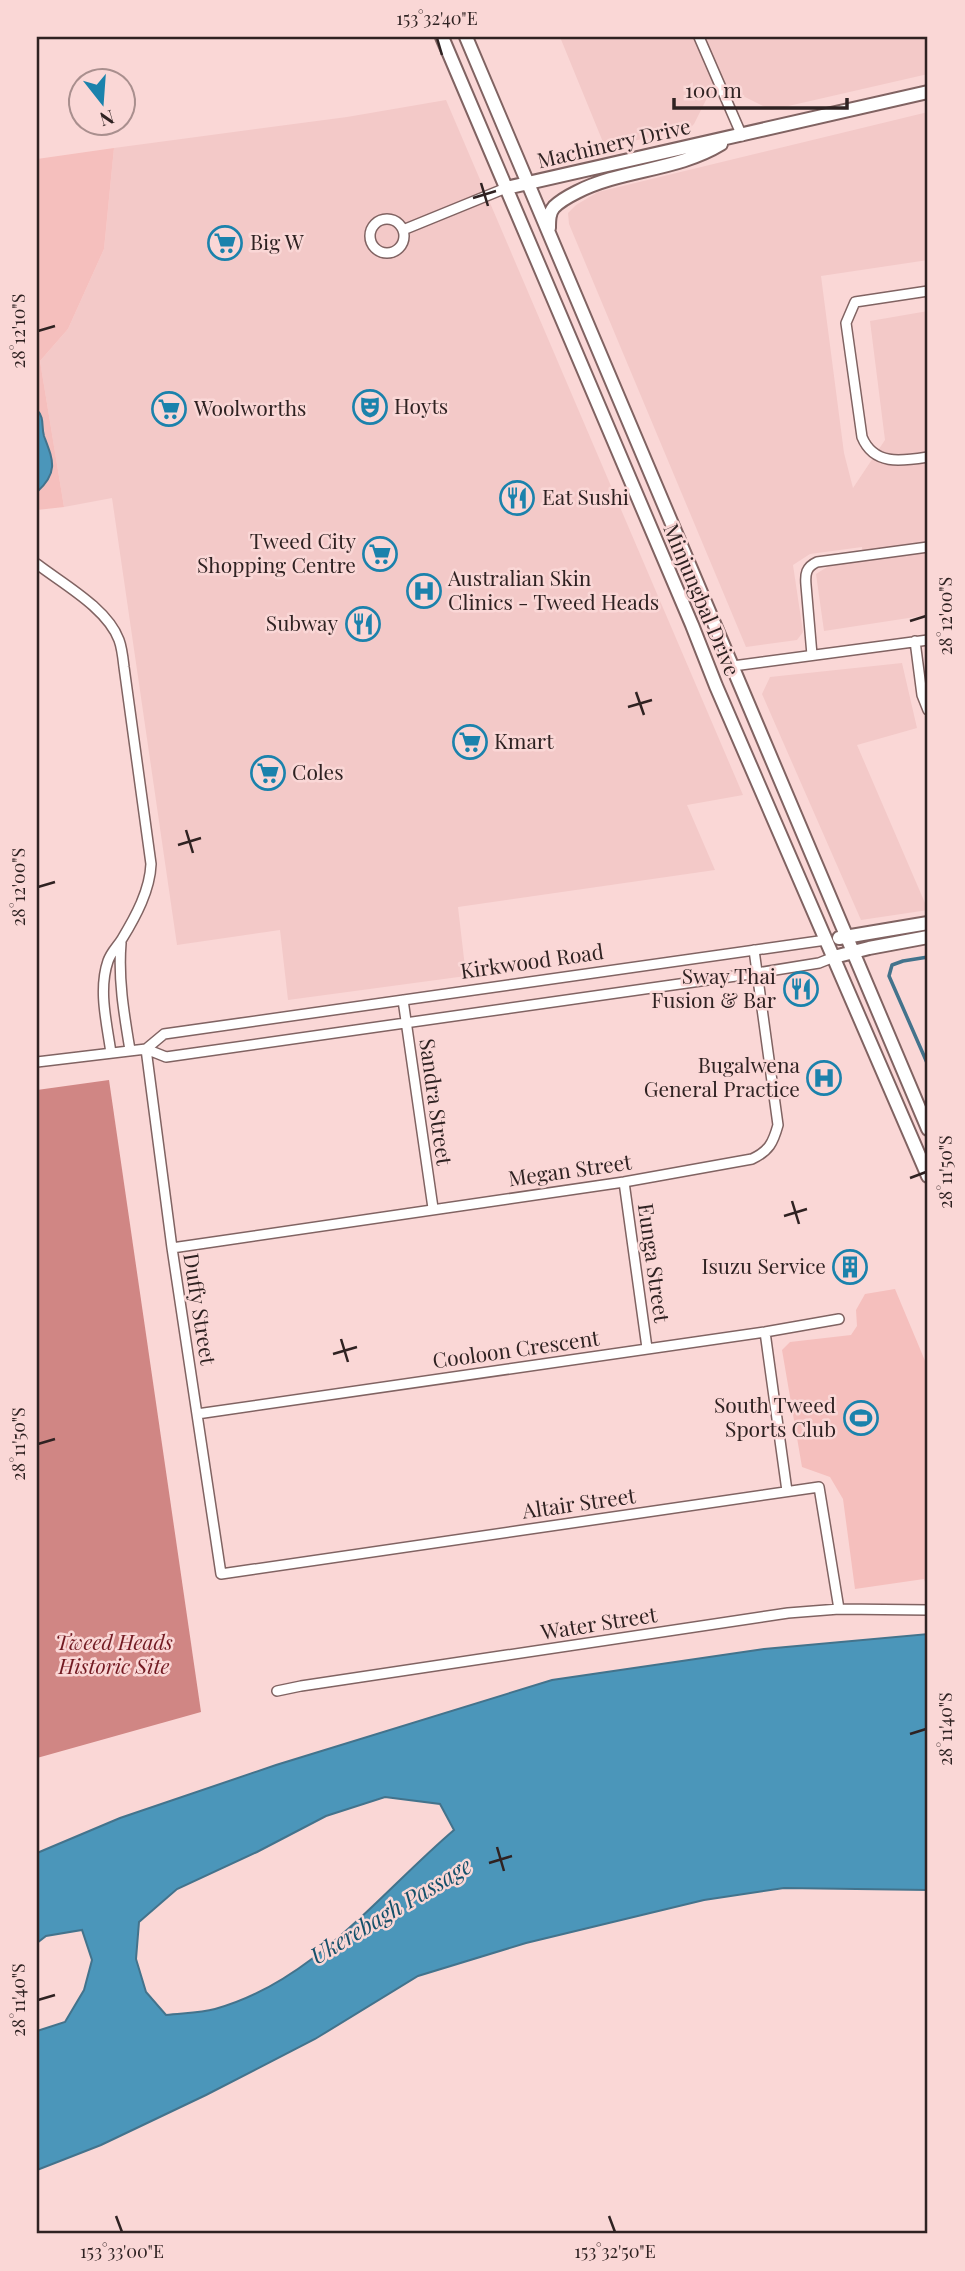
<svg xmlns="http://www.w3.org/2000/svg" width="965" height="2271" font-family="'Playfair Display',serif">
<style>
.built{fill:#f3c9c8}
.green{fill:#f5bfbd}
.forest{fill:#d08684}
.water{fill:#4b96ba;stroke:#43738c;stroke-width:2;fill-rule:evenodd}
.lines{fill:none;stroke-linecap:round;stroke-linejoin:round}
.stream{stroke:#43738c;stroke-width:3.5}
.street-casing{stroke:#806362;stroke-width:12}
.secondary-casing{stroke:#806362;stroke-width:16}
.street{stroke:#fff;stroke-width:9}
.secondary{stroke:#fff;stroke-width:12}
.ticks{fill:none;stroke:#2f2222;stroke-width:2.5}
.labels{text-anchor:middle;stroke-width:5;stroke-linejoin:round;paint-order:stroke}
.street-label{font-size:21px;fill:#2f2222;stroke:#fad7d6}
.poi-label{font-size:21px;fill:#2f2222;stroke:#fad7d6;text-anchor:start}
.park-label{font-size:21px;font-style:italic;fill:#721a22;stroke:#fad7d6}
.water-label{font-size:23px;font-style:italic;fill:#14506a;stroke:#fad7d6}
.neatline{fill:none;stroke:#2f2222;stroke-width:2.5}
.ticks-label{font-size:18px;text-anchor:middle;fill:#2f2222}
</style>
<rect width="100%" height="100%" fill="#fad7d6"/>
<path class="built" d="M560,37h368v37l-157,36 -28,-14 -4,-8 -32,10 -13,26 -5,5 -84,18z
M446,100l297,695 -56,10 28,65 -257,37 8,69 -178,24 -8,-70 -103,15 -65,-447 -48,9 -24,-146 28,-32 36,-80 10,-101 233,-31z
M928,112v148l-107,16 23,177 9,35 32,-48 -15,-119 58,-10v304l-104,16 -8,-57 11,-7 36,-7 -1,-13 -52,7 -17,11 10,67 -6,8 -51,7 -177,-423 -1,-11 8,-8 22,-13z
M902,663l15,65 -60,17 71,165 -67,10 -99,-226 8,-17z"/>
<path class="green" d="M114,148l-10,101 -36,80 -28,32 24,146 -27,3v-351z
M895,1289l33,79v222l-4,-11 -69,10 -12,-90 -13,-22 -28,-10 -20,-117 8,-8 61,-7 6,-9 -1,-16 9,-16z"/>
<path class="forest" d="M109,1080l92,632 -164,46v-668z"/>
<path class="water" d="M37,410c8,8 4,16 7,26 9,24 15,36 -7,56z
M928,1634v256l-144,-2 -80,12 -178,43 -108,33 -103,63 -109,56 -105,50 -64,25v-139l28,-9 19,-32 8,-30 -10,-30 -36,6 -9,7v-90l83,-35 156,-53 276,-85 212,-31zM385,1797l55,7 14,26c-75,64 -141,152 -239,179 -15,4 -33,4 -49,6l-20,-23 -10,-33 3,-37 38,-33 80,-37 69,-36z"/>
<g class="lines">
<path class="stream" d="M928,957l-25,4 -11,4 -3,11 39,89"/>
<g class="street-casing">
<path id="street" d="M699,37l43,99
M370 236a17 17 0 1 1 34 0a17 17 0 1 1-34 0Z
M403,230l103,-42
M928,291l-73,11 -9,21 16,114c12,29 40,24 66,20
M37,564c26,20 70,44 82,76 3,8 4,18 5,27l27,197c-1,26 -15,52 -29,75 -5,8 -11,13 -14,22 -10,29 -1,63 3,92
M915,641l7,54 6,15
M812,655l-6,-70c-1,-11 0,-18 11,-23l111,-15
M733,666l195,-26
M121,943c-3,36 3,71 9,107
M403,1000l30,208
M146,1049l26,199 49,326 598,-87 20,122
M146,1049l18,-15 662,-94
M37,1062l109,-13 20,8 591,-84 62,-10 15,-6
M624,1182l23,166
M172,1248l452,-66 128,-23c17,-8 21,-16 26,-34l-24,-175
M765,1332l22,159
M197,1414l568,-82 74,-13
M277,1691l24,-5 487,-73 51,-4 89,1"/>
</g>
<g class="secondary-casing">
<path id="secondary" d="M442,37l250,588 24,61 212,490
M466,37l462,1092
M506,188l422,-96
M549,228c0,-8 0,-15 5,-21 6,-6 15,-11 23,-15 45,-23 100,-21 144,-48
M839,938l89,-15
M834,957l35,-9 59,-11"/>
</g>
<use href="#street" class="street"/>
<use href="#secondary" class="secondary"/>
</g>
<path class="ticks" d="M437,38l5,17M481,183l7,23M473,198l23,-7M38,331l17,-5M910,621l16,-5M636,692l8,23M628,707l24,-7M186,830l7,23M178,845l23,-7M38,887l17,-5M910,1178l16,-6M792,1201l7,23M784,1216l23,-7M341,1339l7,23M333,1354l24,-7M38,1444l17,-5M910,1734l16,-5M497,1847l7,24M489,1863l23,-7M38,2000l17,-5M116,2216l6,16M609,2216l6,16"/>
<defs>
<g id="supermarket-ring" transform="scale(1.75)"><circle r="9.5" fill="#fad7d6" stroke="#1b82ac" stroke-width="1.5"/><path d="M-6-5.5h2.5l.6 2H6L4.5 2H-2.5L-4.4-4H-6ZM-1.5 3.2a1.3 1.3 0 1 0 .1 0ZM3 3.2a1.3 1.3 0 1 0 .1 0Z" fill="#1b82ac"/></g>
<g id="theatre-ring" transform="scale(1.75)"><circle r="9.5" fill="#fad7d6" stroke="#1b82ac" stroke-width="1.5"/><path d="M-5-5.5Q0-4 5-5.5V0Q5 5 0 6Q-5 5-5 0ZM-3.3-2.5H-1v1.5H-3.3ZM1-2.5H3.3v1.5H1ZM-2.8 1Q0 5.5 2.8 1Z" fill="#1b82ac"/></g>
<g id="restaurant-ring" transform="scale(1.75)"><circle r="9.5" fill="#fad7d6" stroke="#1b82ac" stroke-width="1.5"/><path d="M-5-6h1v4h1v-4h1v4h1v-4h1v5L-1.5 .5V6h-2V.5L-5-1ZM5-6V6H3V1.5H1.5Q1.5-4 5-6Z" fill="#1b82ac"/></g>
<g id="hospital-ring" transform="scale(1.75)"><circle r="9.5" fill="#fad7d6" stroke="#1b82ac" stroke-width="1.5"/><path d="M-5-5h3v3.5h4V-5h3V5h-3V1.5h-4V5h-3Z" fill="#1b82ac"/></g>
<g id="building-ring" transform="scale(1.75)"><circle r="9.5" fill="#fad7d6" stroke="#1b82ac" stroke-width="1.5"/><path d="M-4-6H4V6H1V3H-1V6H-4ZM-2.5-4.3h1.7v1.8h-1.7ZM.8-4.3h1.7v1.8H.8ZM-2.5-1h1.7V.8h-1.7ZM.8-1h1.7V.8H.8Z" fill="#1b82ac"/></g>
<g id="stadium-ring" transform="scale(1.75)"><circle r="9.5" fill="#fad7d6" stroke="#1b82ac" stroke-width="1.5"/><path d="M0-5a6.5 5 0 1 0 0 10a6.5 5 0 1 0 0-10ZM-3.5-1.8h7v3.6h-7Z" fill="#1b82ac"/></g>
</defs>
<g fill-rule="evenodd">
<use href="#supermarket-ring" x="225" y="243"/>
<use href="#theatre-ring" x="370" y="407"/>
<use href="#supermarket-ring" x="169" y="409"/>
<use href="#restaurant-ring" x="517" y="498"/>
<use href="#supermarket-ring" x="380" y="554"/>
<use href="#hospital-ring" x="424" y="591"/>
<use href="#restaurant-ring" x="363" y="624"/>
<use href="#supermarket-ring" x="470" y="742"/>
<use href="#supermarket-ring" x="268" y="773"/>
<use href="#restaurant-ring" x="801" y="989"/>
<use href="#hospital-ring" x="824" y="1078"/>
<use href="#building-ring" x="850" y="1267"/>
<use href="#stadium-ring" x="861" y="1418"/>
</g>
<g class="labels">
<g class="street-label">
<text transform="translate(614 144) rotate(-13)" y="7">Machinery Drive</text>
<text transform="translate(701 600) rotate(67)" y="7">Minjungbal Drive</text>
<text transform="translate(532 962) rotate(-8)" y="7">Kirkwood Road</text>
<text transform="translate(435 1102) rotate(82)" y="7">Sandra Street</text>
<text transform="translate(570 1171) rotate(-8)" y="7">Megan Street</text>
<text transform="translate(653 1263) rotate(82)" y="7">Eunga Street</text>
<text transform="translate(199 1309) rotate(81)" y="7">Duffy Street</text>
<text transform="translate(516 1350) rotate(-8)" y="7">Cooloon Crescent</text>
<text transform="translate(579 1504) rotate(-8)" y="7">Altair Street</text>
<text transform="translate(599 1624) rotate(-9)" y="7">Water Street</text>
</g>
<g class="poi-label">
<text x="250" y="250">Big W</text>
<text x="394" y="414">Hoyts</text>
<text x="194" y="416">Woolworths</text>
<text x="542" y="505">Eat Sushi</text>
<text x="356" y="549" text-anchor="end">Tweed City<tspan x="356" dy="24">Shopping Centre</tspan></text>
<text x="448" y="586">Australian Skin<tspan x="448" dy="24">Clinics - Tweed Heads</tspan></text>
<text x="338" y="631" text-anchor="end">Subway</text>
<text x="494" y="749">Kmart</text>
<text x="292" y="780">Coles</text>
<text x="776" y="984" text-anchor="end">Sway Thai<tspan x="776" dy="24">Fusion &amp; Bar</tspan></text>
<text x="800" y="1073" text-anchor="end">Bugalwena<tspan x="800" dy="24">General Practice</tspan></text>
<text x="826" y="1274" text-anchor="end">Isuzu Service</text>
<text x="836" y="1413" text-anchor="end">South Tweed<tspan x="836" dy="24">Sports Club</tspan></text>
</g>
<g class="park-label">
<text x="114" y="1650">Tweed Heads<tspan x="114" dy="24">Historic Site</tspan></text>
</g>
<g class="water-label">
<text transform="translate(391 1911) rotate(-31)" y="8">Ukerebagh Passage</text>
</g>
</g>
<rect width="965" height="2271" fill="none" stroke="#fad7d6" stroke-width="77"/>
<g transform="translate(102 102) rotate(163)"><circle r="33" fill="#fad7d6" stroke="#a98f8e" stroke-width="2"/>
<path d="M0-5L12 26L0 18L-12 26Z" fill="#1b82ac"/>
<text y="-10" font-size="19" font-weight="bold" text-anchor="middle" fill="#2f2222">N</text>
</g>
<path d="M674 98v10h173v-10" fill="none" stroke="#2f2222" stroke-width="3.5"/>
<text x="685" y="98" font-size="21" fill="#2f2222" stroke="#fad7d6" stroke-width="5" paint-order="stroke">100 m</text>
<rect x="38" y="38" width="888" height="2194" class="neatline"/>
<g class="ticks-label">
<text x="437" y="25">153°32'40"E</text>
<text transform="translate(19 331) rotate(-90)" y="6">28°12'10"S</text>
<text transform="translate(946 616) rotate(-90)" y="6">28°12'00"S</text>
<text transform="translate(19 887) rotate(-90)" y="6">28°12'00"S</text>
<text transform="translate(946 1172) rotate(-90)" y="6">28°11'50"S</text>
<text transform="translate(19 1444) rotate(-90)" y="6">28°11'50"S</text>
<text transform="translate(946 1729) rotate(-90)" y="6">28°11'40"S</text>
<text transform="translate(19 2000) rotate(-90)" y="6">28°11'40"S</text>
<text x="122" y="2258">153°33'00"E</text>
<text x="615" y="2258">153°32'50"E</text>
</g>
</svg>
